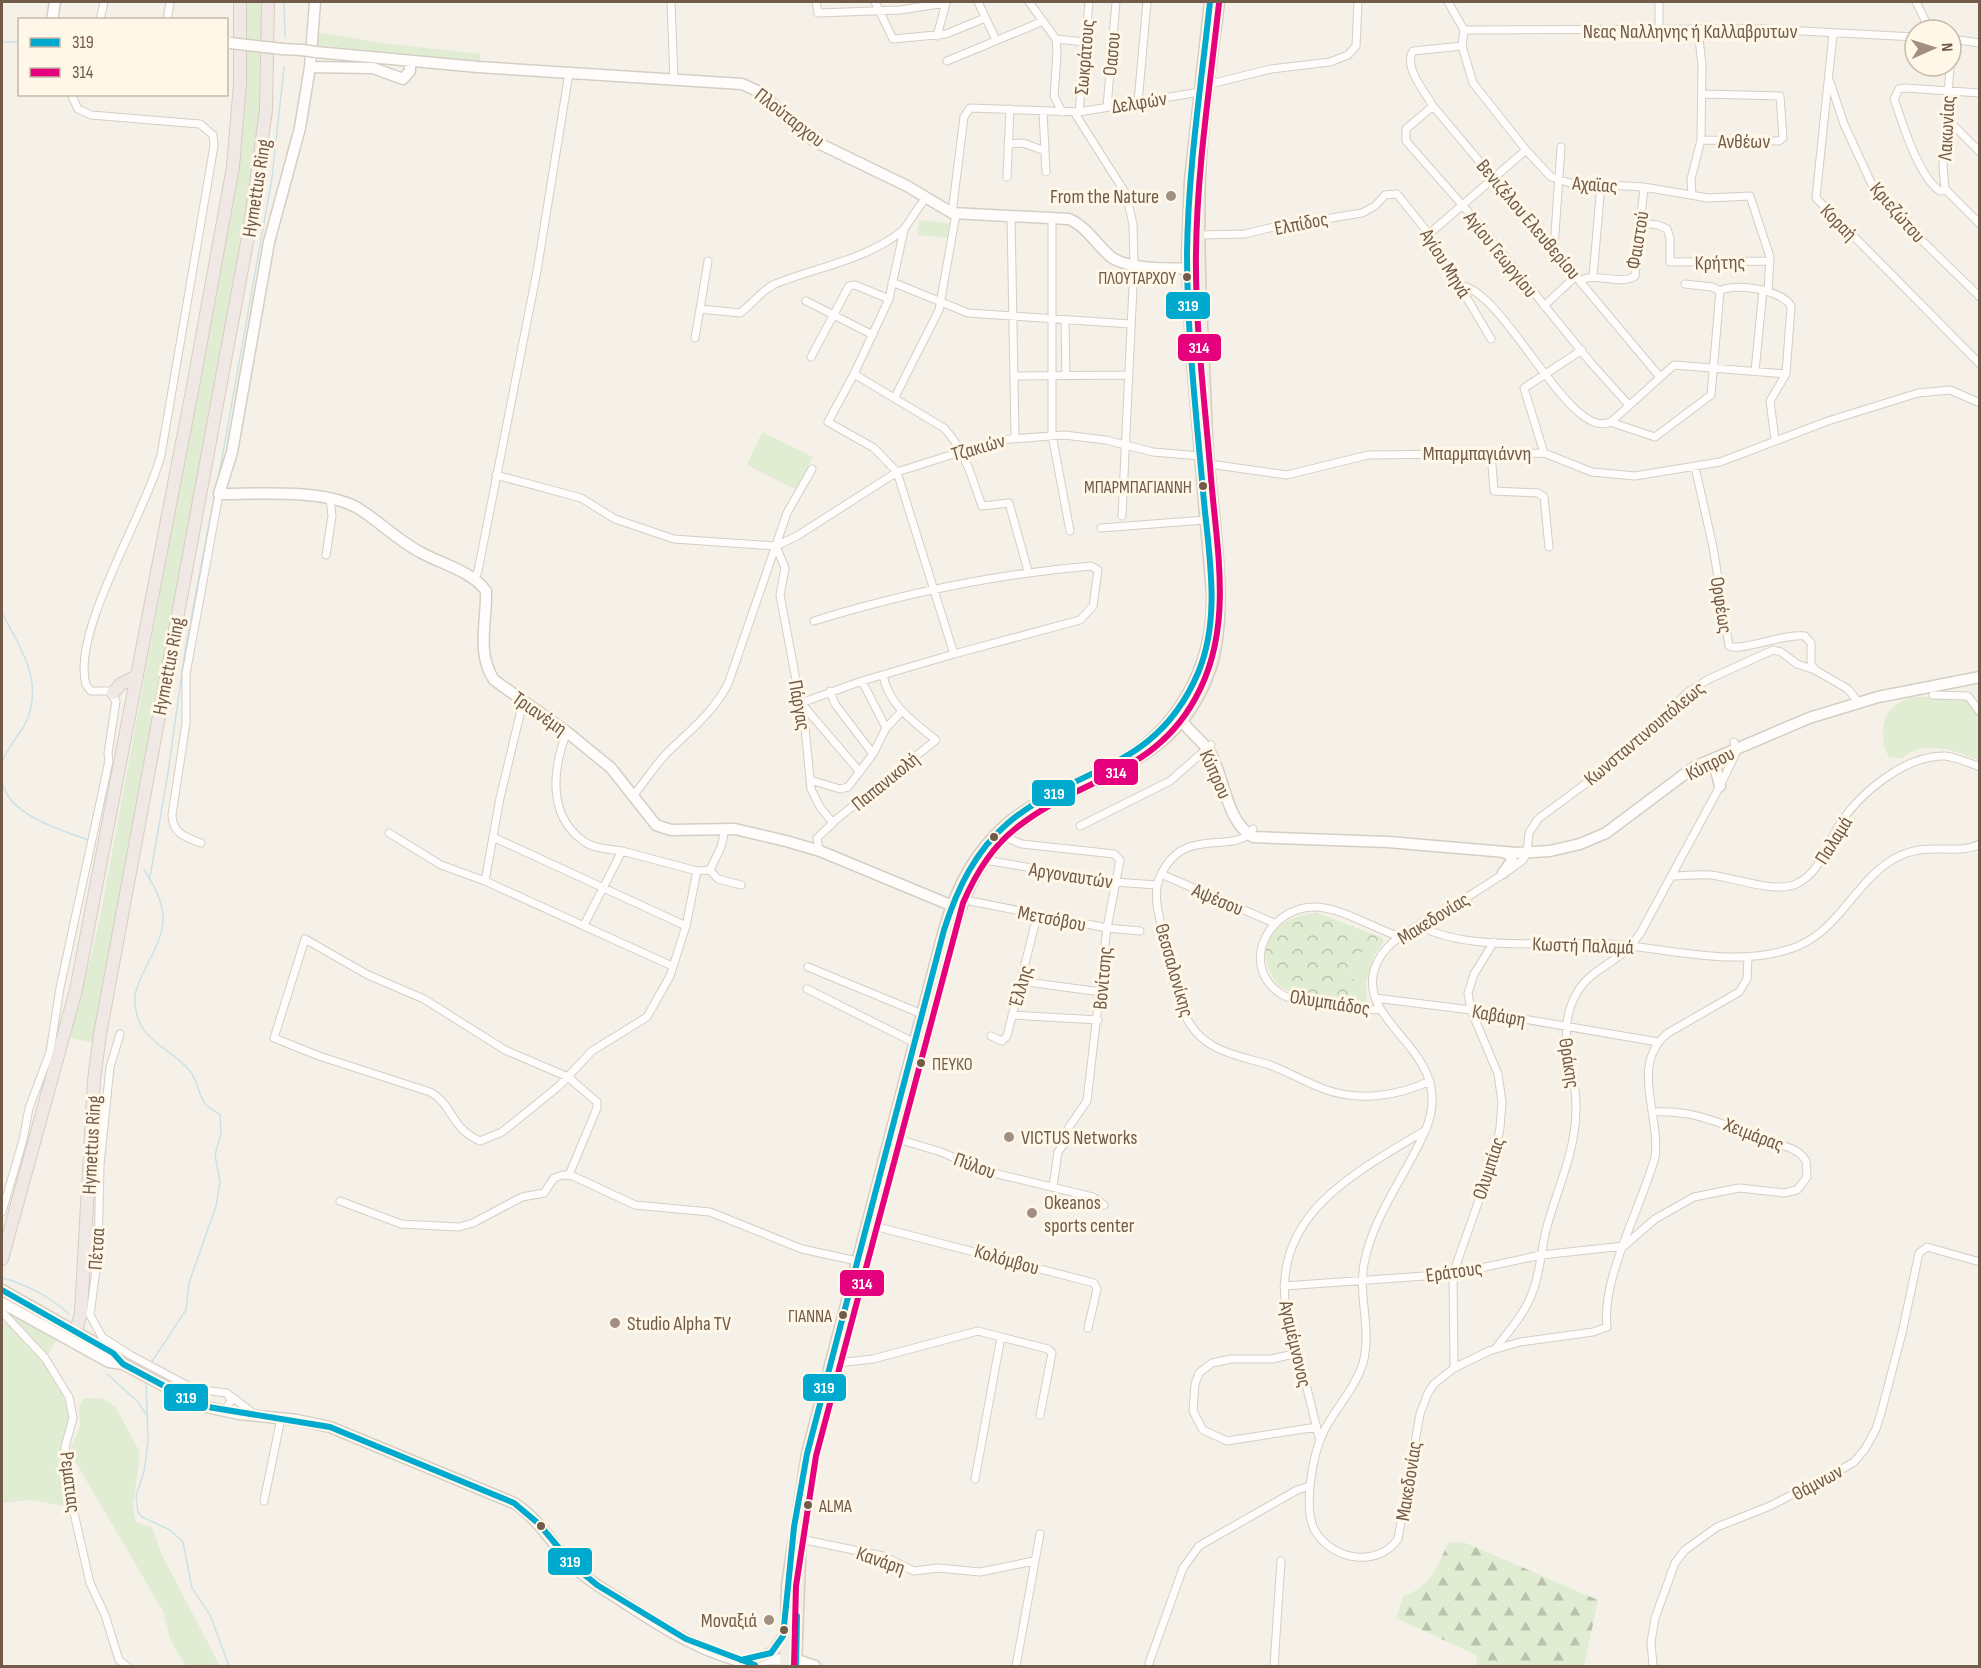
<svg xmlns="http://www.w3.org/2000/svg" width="1981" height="1668" font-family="'Sofia Sans Condensed',sans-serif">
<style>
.grass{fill:#e1edd3}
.forest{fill:url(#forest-firs)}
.park{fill:url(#park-crowns)}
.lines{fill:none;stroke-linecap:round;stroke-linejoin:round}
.stream{stroke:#cae2e6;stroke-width:1.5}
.street-casing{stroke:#d4cec5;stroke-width:9}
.secondary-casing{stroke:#d5cec4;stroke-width:13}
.primary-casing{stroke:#d5cdc5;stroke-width:13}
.highway-casing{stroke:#d5cdc5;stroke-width:14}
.street{stroke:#fefdfc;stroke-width:7}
.secondary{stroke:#fefdfc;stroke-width:10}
.primary{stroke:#f2ede4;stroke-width:10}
.highway{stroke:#f0e8e4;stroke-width:12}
.secondary-bridge-casing{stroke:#d5cec4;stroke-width:13;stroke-linecap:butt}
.secondary-bridge{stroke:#fefdfc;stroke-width:10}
.bus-1-casing{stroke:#fff7e8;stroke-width:10}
.bus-2-casing{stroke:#fff7e8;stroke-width:10}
.bus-1{stroke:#00a9ce;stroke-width:6}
.bus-2{stroke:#e5007d;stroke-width:6}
.poi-dot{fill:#a19081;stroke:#fff7e8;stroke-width:2}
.bus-dot{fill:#735b49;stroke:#fff7e8;stroke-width:2}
.labels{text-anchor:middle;stroke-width:6;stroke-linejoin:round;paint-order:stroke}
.bus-label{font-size:18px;fill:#735b49;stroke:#fff7e8;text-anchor:end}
.street-label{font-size:20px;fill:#735b49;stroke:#fff7e8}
.poi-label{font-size:20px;fill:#735b49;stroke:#fff7e8;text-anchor:start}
.line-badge{stroke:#fff7e8;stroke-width:2}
.badge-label{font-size:16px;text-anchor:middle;font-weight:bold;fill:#fff}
</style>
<defs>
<pattern id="forest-firs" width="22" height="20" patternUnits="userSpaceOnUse" patternTransform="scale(1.5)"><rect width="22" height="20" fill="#e1edd3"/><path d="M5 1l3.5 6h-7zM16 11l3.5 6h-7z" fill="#bbc3ad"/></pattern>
<pattern id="park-crowns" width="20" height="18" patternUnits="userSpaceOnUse" patternTransform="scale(1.5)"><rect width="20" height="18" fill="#e1edd3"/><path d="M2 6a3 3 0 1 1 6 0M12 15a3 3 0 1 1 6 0" fill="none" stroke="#bbc3ad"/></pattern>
</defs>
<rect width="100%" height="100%" fill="#f6f1e8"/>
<path class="grass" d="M246,2h17l-1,104 -9,80 -158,857 -25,-5 29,-115 137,-740 9,-78z
M315,32l68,11 97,11v7l-166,-16z
M919,220l30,3 -1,15 -31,-3z
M762,432l51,25 -16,33 -50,-25z
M1911,697h54l14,20v44c-22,-11 -56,-22 -76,-3h-13c-10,-12 -10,-40 3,-51 4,-4 12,-7 18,-10z
M1356,950l18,5 -8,28 -18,-4z
M4,1309l53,30 -10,17z
M5,1321l43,46 20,39 2,10 -7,27 8,64 -41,-7 -28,3v-177z
M84,1398h17l14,8 25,46 -7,55 3,15 16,5 9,26 59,113h-35l-15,-27 -7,-28 -94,-160 11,-25 -1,-21z"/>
<path class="forest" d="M1448,1542l18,1 132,57 -14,66h-107l-1,-11 -80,-37 7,-22c25,-7 36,-31 45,-54z"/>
<path class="park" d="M1318,913l65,25v5l-9,12 -18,-4 -8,27 18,5 1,20c-21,-1 -64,-4 -83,-14 -6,-3 -11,-10 -14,-17 -17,-35 17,-59 48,-59z"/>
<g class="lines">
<path class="stream" d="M284,2l1,35
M2,42h18
M218,481l54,-303 12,-111
M2,613c19,36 44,72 22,113 -7,12 -17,22 -22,36
M2,783c9,33 57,46 86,57
M144,870c26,39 24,56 2,97 -5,10 -10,19 -11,30 -1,45 34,48 55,74 8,10 8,24 16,34 4,4 10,6 14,10l1,18 -6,22 5,27 -4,24 -27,77 -3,27 -35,53
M150,877l18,-104 17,-122 29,-154
M2,1278c22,5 50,20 67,36
M107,1374l31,28 10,15
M146,1382l2,59 -4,31 -8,24 2,16 4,5 28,13 13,12 9,46 18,27 19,51"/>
<g class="street-casing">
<path id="street" d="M671,2l3,77
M816,2l2,11 82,-3 46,-7 -9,33
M875,2l18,37 53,-5 39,-16
M978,2l18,38
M1029,2l27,37 1,15 -3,42 8,16
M1448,2l16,28 -2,16 11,37 53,67 25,27 19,6 74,4 64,11 42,-2 20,61 -2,34
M1659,2v28
M1916,2l14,28
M100,20l4,-18
M167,20l3,-18
M1464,30l298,-1 153,8
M1698,30l4,35 -1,75 78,1 4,-3 -3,-42 -77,-2
M1833,34l-17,164 164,166
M1056,39l29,3
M1951,39l29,4
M1462,46l-49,5c-10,16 12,41 20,55l227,271
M947,61l94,-39
M1830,82l14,42 29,63 31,36 76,74
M1210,84l61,-15 59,-7 18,-7 8,-9 2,-44
M1138,102l9,-100
M1433,106l-27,23v12l66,75 119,147 37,41
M1107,107l9,-105
M1043,112l3,60
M1074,112l52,82 7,30 1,42 -12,250
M1079,112l10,-110
M1946,118l34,34
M1008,144l15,-1 22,8
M1007,177l3,-68
M1945,189l-5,2c-22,-15 -37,-67 -46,-92l5,-10 6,-1 75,5
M1945,189l-2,-22 7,-101
M1945,189l35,35
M1692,195l-1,-16 10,-39
M952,213l12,-96 6,-9 109,4 121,-20
M1011,216l4,221
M1052,218v217l18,96
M1641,223l17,2 9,4 3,9v24l100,-1
M1429,234l97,-84
M1201,235l44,-1 24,-6 93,-15 13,-7 10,-11 12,-1 32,40 62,105
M1554,248l7,-101
M708,261l-8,48 40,4c13,-9 19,-21 35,-29 42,-17 91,-24 127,-53 5,-4 17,-26 24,-33
M1593,277l8,-93
M1581,280c16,-8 39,6 54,-4l9,-89
M892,282l76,31 163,11
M1685,284l27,3 8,4
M1461,286c43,3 111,161 151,135l62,-56 112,9
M1720,291c15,-9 62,-1 71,15l-5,68 -16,27 5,38
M806,301l67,34
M1544,306l33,-31
M1065,320l1,56
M695,338l5,-29
M811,357l38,-71 6,-1 34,14
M1755,371l8,-81
M854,374l35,-75 15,-69
M1014,376l114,-1
M895,397l44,-87 17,-96
M1610,422l45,15 56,-42 9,-104
M1491,453l3,38 44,2 6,4 5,50
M1544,453l-20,-65 58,-38
M1209,464l78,11 81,-20 176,-2 48,19 43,4 85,-14 108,-41 90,-28 32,-3 30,13
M1695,467l18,80 16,99c11,6 56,-13 76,-10l6,7v20l4,7 33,19 10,13
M496,475l85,23 34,21 59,20 102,7
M1101,528l104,-8
M776,546l21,-10 100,-64 101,-32 66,-5 42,5 47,12 47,4
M776,546l9,22 -5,27 25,133 6,61 9,18 13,16 -16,15 2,12
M326,555l6,-39 -2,-17
M475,578l3,-7 59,-300 32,-198
M814,621c90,-28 182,-47 277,-55l7,4 -5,36 -13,14 -126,34
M830,691l5,13 38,50
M1933,695l35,1 12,16
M886,728l15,-16
M567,732c-14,35 -20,82 15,108 11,9 27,9 40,11
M860,772l-59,-69 61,-22 92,-27 -57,-182 -23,-24 -46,-26 26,-48 90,54c22,24 27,48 38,78l27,-3 19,68
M810,780l30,9 8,-2 25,-33 13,-26 -24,-47
M632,797c13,-15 24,-34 38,-47 23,-22 43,-38 58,-66l59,-171 25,-44
M833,822l103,-82c-23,-19 -47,-34 -53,-65
M1080,826l90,-45 41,-36
M1253,829c-19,29 -70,-8 -94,50 -7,19 2,43 6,62 6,29 11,68 31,91 18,21 48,25 74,33 18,7 35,17 54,24 35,13 74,7 106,-8
M389,833l52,32 44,16 187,85
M493,837l193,89
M1004,837l18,7 92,10 6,6 -13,68 -20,173 -18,26 -5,17 -6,8 -5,34
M201,843c-16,-6 -28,-9 -29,-28l14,-92v-49l33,-180
M985,860l129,22 43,3
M710,870l8,9 23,6
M1161,874l113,49
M1674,876c12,0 24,-2 36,-1 23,2 65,19 86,9 24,-11 29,-36 42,-57 20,-33 67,-72 107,-71 11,1 24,7 35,11
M485,881l15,-83 23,-96
M965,900l142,28 33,3
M584,925l38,-74 75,20 13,-1 11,-23 4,-18
M1421,926c44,26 136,15 188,18 61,4 122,24 181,5 48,-15 62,-64 102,-89 34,-21 63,-3 88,-16
M1748,957l-1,22 -8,13 -71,41c-39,31 -7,83 -13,124 -13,49 -54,121 -48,170l-14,5 -73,10 -31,9 -35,17 -20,16 -6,9 -8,21 -22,125c-20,28 -62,22 -81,-5 -16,-22 -4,-82 8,-105 12,-23 30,-40 38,-66 9,-33 -5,-66 1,-99 9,-49 43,-90 62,-135 33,-80 -77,-105 -49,-166 12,-28 53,-43 78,-58 23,-15 47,-29 68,-45l4,-7 2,-20 9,-14 89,-66 61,-61 21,-13 64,-29 8,2 16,12 18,6
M808,967l114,47
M1020,981l81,11
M807,989l108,54
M1375,998l96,12 187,32
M1380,1010c-20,-1 -84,-6 -99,-16 -43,-29 -12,-86 32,-87 25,-1 63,22 87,30
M1012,1015l86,5
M120,1034l-10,33 -10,98 -2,89 -8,61 12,22 28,18 64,34 33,4 4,8 -7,10
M991,1036l11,5 5,-5 30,-120
M898,1139l43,13 44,19 108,26 11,8
M569,1175l28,-67v-6l-29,-25 -63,-27 -81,-51 -56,-24 -63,-36 -31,99 45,18 111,36c23,12 20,36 50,49l22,-9 57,-46 33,-35 55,-34 23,-41 16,-50 11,-55
M340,1201l61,23 58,3 14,-4 49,-26 22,-4 10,-15 9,-3 10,1 62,29 75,7 92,37 55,12
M2,1212l21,-72 6,-32 21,-56 10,-64 49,-227 -1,-8 8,-52 -7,-10h-18l-5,-6c-15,-54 60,-172 75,-230l53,-309 -1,-11 -13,-11 -109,-9 -13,-6 -7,-15
M874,1226l220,57 3,6 -9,39
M1284,1286l169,-12 88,-19 83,-9 31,-27 39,-22 45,-9 45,5 13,-3 10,-13 -1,-16c-9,-15 -26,-15 -41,-21 -40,-14 -66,-30 -111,-28
M2,1312l43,46 24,39 4,21 -8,29 2,36 23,100 15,32 14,45 8,6
M1001,1337l47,12 4,4 -12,62
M1495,1349c13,-17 28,-33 36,-53 9,-20 10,-45 15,-66 11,-41 29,-76 30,-119 2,-44 -24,-77 2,-120 11,-19 37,-29 52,-44 4,-4 7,-10 11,-15l79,-146 16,-33 -2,-11
M1298,1353l-26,6h-41l-19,4 -13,10 -4,11 -2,27 10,19 24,11 90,-14
M837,1363l36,-4 105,-28 23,6 -26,142
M1454,1368l-1,-94 41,-117 6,-29 2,-26 -4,-28 -27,-64 -3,-17 6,-19 20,-32
M231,1396l22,17
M1320,1441c-7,-29 -14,-57 -21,-85 -3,-13 -9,-26 -12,-40 -19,-100 66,-142 139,-186
M264,1501l17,-83
M800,1539l83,17 31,15 24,-3 42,4 54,-11
M1149,1663l34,-95 16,-22 98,-56 13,-4
M1016,1666l24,-132
M1274,1666l7,-105
M1653,1666l-2,-24 4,-24 20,-55 10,-13 32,-23 53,-21 72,-37 12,-7 11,-13 11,-20 5,-16 21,-80 17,-80 8,-6 53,15"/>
</g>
<g class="secondary-casing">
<path id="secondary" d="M315,2l-5,65 -10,61 -31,114 -37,210 -13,42c39,0 103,-5 137,13 22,13 41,33 64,45 21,12 52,19 66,39 1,30 -10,62 8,89l73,52 44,36 45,57 15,5 64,-1 51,12 34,10 140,58
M52,20l3,-18
M282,49l20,1
M316,52l162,15 264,17 18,8 54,49 93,45 45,27 117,6c17,7 28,26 42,38 18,13 62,12 84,11
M310,67l63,1 30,11 7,-8v-10
M1178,714c7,16 24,25 33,40 14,26 15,67 42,83l135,5 129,11 33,-2 30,-7 26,-11 88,-66 115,-49 69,-21 102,-20
M1697,767l11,-1 8,4 4,16
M1503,873l9,-12 -2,-6 -7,-3
M2,1290l111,63 10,11 79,42 37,8 58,6 33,7 184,76c25,16 38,41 59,63 14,14 32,24 49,35 44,29 86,56 140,65
M2,1303l107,59 14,2
M756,1659l41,1 18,6"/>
</g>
<g class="primary-casing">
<path id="primary" d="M830,1390c31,-113 62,-227 92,-341 14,-55 31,-142 62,-188 62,-91 187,-71 227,-194 20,-63 -1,-161 -4,-229 -3,-87 -10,-174 -7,-261 2,-58 12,-117 19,-175
M758,1659l15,-7 10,-15
M785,1666l2,-81 20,-131 137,-524c12,-42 30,-78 64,-107 31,-26 69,-39 104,-57 65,-33 102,-99 100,-172l-21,-246 -4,-93 3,-75 20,-178
M796,1666l5,-134"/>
</g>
<g class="highway-casing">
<path id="highway" d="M113,693l8,-9 16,-8
M2,1259l74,-269 117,-604 40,-219 7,-83v-82
M76,1331l5,-18 13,-233 6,-46 150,-808 16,-116 2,-108"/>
</g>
<use href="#street" class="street"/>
<use href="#secondary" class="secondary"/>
<use href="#primary" class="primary"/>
<use href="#highway" class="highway"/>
<g class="secondary-bridge-casing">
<path id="secondary-bridge" d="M230,43l52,6
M302,50l14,2"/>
</g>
<use href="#secondary-bridge" class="secondary-bridge"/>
<g class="bus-1-casing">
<path id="bus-1" d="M2,1290l111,63 10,11 79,42 128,21 184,76 25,21 35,42 23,19 89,54 69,26
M741,1660l30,-7 12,-17 11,-109 13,-73 137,-524c13,-41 31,-79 64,-107 70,-59 147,-50 190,-150 24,-57 10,-122 5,-182 -7,-79 -16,-158 -16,-237 1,-84 14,-168 23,-252
M796,1666l1,-50"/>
</g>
<g class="bus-2-casing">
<path id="bus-2" d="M794,1666l2,-80 20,-130 147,-553c12,-28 28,-55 52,-74 62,-51 137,-52 180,-130 39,-69 22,-147 16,-221 -6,-75 -16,-150 -15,-225 1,-84 14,-167 23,-250"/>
</g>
<use href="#bus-1" class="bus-1"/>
<use href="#bus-2" class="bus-2"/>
</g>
<g class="poi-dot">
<circle cx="1171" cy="196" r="6"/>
<circle cx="1009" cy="1137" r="6"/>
<circle cx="1032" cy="1213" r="6"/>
<circle cx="615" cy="1323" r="6"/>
<circle cx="769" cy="1620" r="6"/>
</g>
<g class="bus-dot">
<circle cx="1187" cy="277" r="5"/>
<circle cx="1203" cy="486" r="5"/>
<circle cx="994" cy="837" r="5"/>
<circle cx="921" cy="1063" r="5"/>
<circle cx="843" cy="1315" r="5"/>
<circle cx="808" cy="1505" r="5"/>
<circle cx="541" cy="1526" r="5"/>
<circle cx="784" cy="1630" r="5"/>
</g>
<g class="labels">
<g class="bus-label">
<text x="1176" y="284">ΠΛΟΥΤΑΡΧΟΥ</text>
<text x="1192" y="493">ΜΠΑΡΜΠΑΓΙΑΝΝΗ</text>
<text x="932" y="1070" text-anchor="start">ΠΕΥΚΟ</text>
<text x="832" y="1322">ΓΙΑΝΝΑ</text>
<text x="819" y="1512" text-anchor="start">ALMA</text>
</g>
<g class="street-label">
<text x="1690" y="38">Νεας Nαλληνης ή Καλλαβρυτων</text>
<text transform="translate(1111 54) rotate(-85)" y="7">Οασου</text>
<text transform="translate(1084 57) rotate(-85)" y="7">Σωκράτους</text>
<text transform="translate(1139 102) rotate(-9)" y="7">Δελφών</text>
<text transform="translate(790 117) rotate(38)" y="7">Πλούταρχου</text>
<text transform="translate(1946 128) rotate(-87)" y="7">Λακωνίας</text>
<text x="1744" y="148">Ανθέων</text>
<text transform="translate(1595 184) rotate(4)" y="7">Αχαϊας</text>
<text transform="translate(256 188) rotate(-81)" y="7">Hymettus Ring</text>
<text transform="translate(1898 212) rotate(49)" y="7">Κριεζώτου</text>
<text transform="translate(1529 219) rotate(50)" y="7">Βενιζέλου Ελευθερίου</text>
<text transform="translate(1839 222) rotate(45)" y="7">Κοραή</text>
<text transform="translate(1301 223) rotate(-11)" y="7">Ελπίδος</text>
<text transform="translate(1637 240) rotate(-81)" y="7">Φαιστού</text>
<text transform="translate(1501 254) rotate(51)" y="7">Αγίου Γεωργίου</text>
<text transform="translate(1720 262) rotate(-1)" y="7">Κρήτης</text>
<text transform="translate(1446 263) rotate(58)" y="7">Αγίου Μηνά</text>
<text transform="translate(978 447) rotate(-16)" y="7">Τζακιών</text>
<text x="1477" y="460">Μπαρμπαγιάννη</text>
<text transform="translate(1722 605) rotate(81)" y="7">Ορφέως</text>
<text transform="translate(168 666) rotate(-79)" y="7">Hymettus Ring</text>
<text transform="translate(800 705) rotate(80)" y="7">Πάργας</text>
<text transform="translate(540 713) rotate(35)" y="7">Τριανέμη</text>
<text transform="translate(1644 733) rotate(-40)" y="7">Κωνσταντινουπόλεως</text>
<text transform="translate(1710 763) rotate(-27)" y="7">Κύπρου</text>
<text transform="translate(1216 774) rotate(66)" y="7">Κύπρου</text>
<text transform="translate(885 781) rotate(-39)" y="7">Παπανικολή</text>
<text transform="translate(1833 840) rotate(-58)" y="7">Παλαμά</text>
<text transform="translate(1071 875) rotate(9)" y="7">Αργοναυτών</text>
<text transform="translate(1218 899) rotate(23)" y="7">Αψέσου</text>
<text transform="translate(1052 918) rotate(11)" y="7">Μετσόβου</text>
<text transform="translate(1433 918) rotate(-32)" y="7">Μακεδονίας</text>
<text transform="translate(1583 945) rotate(2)" y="7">Κωστή Παλαμά</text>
<text transform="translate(1175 970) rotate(74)" y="7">Θεσσαλονίκης</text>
<text transform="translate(1102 978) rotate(-85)" y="7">Βονίτσης</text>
<text transform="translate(1020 986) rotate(-74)" y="7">Έλλης</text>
<text transform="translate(1330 1002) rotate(9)" y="7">Ολυμπιάδος</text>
<text transform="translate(1499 1015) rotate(10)" y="7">Καβάφη</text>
<text transform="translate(1570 1063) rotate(81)" y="7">Θράκης</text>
<text transform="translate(1754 1134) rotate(21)" y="7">Χειμάρας</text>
<text transform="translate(91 1145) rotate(-87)" y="7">Hymettus Ring</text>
<text transform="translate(975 1165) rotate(20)" y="7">Πύλου</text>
<text transform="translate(1488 1168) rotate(-72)" y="7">Ολυμπίας</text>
<text transform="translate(96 1249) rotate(-86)" y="7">Πέτσα</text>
<text transform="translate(1007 1259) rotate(16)" y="7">Κολόμβου</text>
<text transform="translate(1454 1271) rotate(-8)" y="7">Εράτους</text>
<text transform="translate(1296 1344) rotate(77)" y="7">Αγαμέμνονος</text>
<text transform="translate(1408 1481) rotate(-81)" y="7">Μακεδονίας</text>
<text transform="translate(71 1482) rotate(83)" y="7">Ρεματιας</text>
<text transform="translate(1817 1482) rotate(-28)" y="7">Θάμνων</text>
<text transform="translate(881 1560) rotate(19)" y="7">Κανάρη</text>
</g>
<g class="poi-label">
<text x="1159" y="203" text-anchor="end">From the Nature</text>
<text x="1021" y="1144">VICTUS Networks</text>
<text x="1044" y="1209">Okeanos<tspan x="1044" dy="23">sports center</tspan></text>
<text x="627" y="1330">Studio Alpha TV</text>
<text x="757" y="1627" text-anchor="end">Μοναξιά</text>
</g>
</g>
<g class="line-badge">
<rect x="1165" y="291" width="46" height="29" rx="6" fill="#00a9ce"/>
<rect x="1177" y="333" width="45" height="29" rx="6" fill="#e5007d"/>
<rect x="1093" y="758" width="46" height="28" rx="6" fill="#e5007d"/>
<rect x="1031" y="779" width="45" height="28" rx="6" fill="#00a9ce"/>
<rect x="839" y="1269" width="46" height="28" rx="6" fill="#e5007d"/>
<rect x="802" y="1373" width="45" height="29" rx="6" fill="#00a9ce"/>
<rect x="163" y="1383" width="46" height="29" rx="6" fill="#00a9ce"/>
<rect x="547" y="1547" width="46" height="29" rx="6" fill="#00a9ce"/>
</g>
<g class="badge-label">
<text x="1188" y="311">319</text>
<text x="1199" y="353">314</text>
<text x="1116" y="778">314</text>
<text x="1054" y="799">319</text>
<text x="862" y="1289">314</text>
<text x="824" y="1393">319</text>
<text x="186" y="1403">319</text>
<text x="570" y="1567">319</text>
</g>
<rect width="1981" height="1668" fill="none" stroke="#735b49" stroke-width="6"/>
<rect x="18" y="18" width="210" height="78" fill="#fff7e8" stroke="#c7b9a8" stroke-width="1.5"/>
<rect x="30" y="38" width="30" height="9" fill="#00a9ce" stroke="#c7b9a8" stroke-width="1.5"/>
<text x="72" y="48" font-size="18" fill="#735b49">319</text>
<rect x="30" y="68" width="30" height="9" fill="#e5007d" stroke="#c7b9a8" stroke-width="1.5"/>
<text x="72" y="78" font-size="18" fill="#735b49">314</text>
<g transform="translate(1933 48) rotate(87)"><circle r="28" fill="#fff7e8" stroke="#c7b9a8" stroke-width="1.5"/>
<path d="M0-4.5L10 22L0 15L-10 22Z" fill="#a19081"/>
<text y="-9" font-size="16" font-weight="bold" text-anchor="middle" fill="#735b49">N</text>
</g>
</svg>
